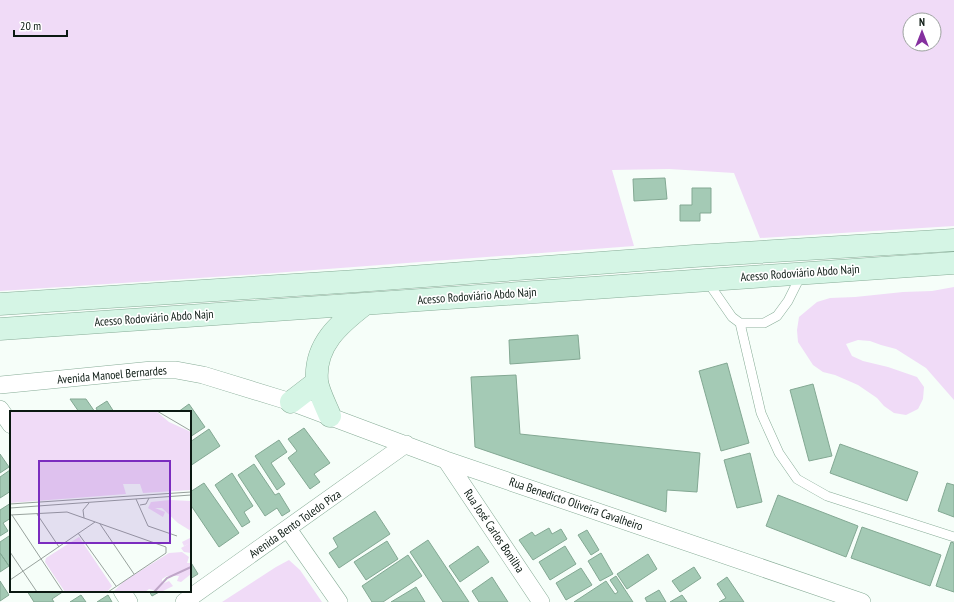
<svg xmlns="http://www.w3.org/2000/svg" width="954" height="602" font-family="'PT Sans Narrow',sans-serif">
<style>
.green{fill:#f0dbf7;fill-rule:evenodd}
.building{fill:#a4cab5;stroke:#83a893}
.lines{fill:none;stroke-linecap:round;stroke-linejoin:round}
.service-casing{stroke:#87ac97;stroke-width:10}
.minor-casing{stroke:#87ac97;stroke-width:18}
.secondary-casing{stroke:#87ac97;stroke-width:23}
.service{stroke:#fff;stroke-width:9}
.minor{stroke:#fff;stroke-width:17}
.secondary{stroke:#d5f5e5;stroke-width:22}
.labels{text-anchor:middle;stroke-width:3.5;stroke-linejoin:round;paint-order:stroke}
.street-label{font-size:12px;fill:#0b1912;stroke:#fff}
.inset-river{fill:none;stroke:#bfa6c8;stroke-width:2}
.inset-road{fill:none;stroke:#98a29d;stroke-width:1}
.view{fill:#7b2cbf;fill-opacity:0.15;stroke:#7b2cbf;stroke-width:2}
.inset-edge{fill:none;stroke:#0b1912;stroke-width:2}
</style>
<rect width="100%" height="100%" fill="#f6fef9"/>
<path class="green" d="M0,0h954v226l-194,12 -26,-65 -65,-4 -57,1 22,76 -373,28 -261,17zM910,20h24v24h-24z
M954,287v113l-28,-32 -30,-19 -15,-4 -11,-4 -12,-1 -12,4 6,12 11,5 25,6 29,10 7,10 -1,12 -5,10 -12,6 -12,-2 -10,-7 -7,-8 -19,-13 -23,-10 -12,-3 -10,-7 -15,-23 -1,-12 2,-13 18,-15 13,-4 25,-1 48,-5 29,-1z
M289,560l11,10 22,32h-100l54,-35z"/>
<path class="building" d="M665,178l2,21 -33,2 -1,-22z
M692,188h19v25h-11v8h-20v-16h12z
M578,335l2,24 -70,5 -1,-24z
M727,363l22,80 -28,8 -22,-80z
M516,375l4,59 180,19 -3,39 -30,-2 -1,22 -191,-65 -4,-70z
M813,384l19,72 -23,5 -19,-71z
M70,399h16l9,13h-16z
M107,401l7,11h-16l-2,-4z
M189,404l16,23 -15,10v-25h-12z
M304,428l26,35 -16,11 6,8 -10,7 -22,-31 9,-7 -9,-12z
M209,429l11,17 -30,20v-24z
M279,440l8,12 -16,11 14,21 -8,6 -22,-34z
M840,444l78,28 -11,29 -77,-28z
M750,453l12,49 -25,6 -13,-48z
M0,454l9,13 -9,6z
M254,464l21,31 4,-2 11,18 -8,5 -5,-8 -12,8 -27,-41z
M10,470l1,21 -11,7v-21z
M232,473l21,33 -9,6 6,10 -8,5 -27,-42z
M204,483l35,50 -20,14 -29,-43v-12z
M947,483l7,2v32l-16,-6z
M778,495l80,31 -12,31 -80,-31z
M11,503v15l-8,5 5,8 -8,5v-26z
M375,511l15,23 -51,34 -10,-15 9,-6 -5,-9z
M862,527l79,28 -11,31 -79,-28z
M549,528l3,6 9,-5 6,10 -34,21 -14,-20 13,-8 3,4z
M587,530l12,20 -8,5 -13,-20z
M9,536l2,2v27l-2,1 -9,-13v-11z
M428,540l41,62h-26l-33,-50z
M387,541l11,18 -32,21 -12,-18z
M951,542l3,1v49l-18,-6z
M478,546l11,16 -29,20 -11,-16z
M565,546l11,18 -26,16 -11,-18z
M0,553l9,13 -9,6z
M601,553l12,21 -13,7 -12,-20z
M648,554l9,15 -30,20 -10,-15z
M408,555l14,21 -39,26h-11l-10,-16z
M190,561l8,13 -8,5z
M694,567l7,11 -21,14 -8,-11z
M581,568l11,17 -26,15 -10,-17z
M616,576l17,26h-59l32,-21 9,13 3,-2 -8,-12z
M492,577l16,25h-29l-7,-11z
M727,577l17,25h-25l7,-4 -9,-14z
M0,581l9,14 -9,6z
M416,587l9,15h-34z
M659,590l7,12h-19l-2,-4z
M27,591h37l-12,8 2,3h-20z
M149,591h12l-9,5z
M81,595l5,7h-16z
M108,595l4,7h-15z
M682,595l5,7h-17z"/>
<g class="lines">
<g class="service-casing">
<path id="service" d="M707,281l25,36 8,6h24l13,-7 11,-15 13,-26
M740,323l21,90 18,40 18,26 30,17 127,41"/>
</g>
<g class="minor-casing">
<path id="minor" d="M0,385l152,-15h24l27,5 88,27 155,58 416,142
M0,409l11,16
M446,460l95,142
M288,529l51,73
M122,591l7,11
M184,602l222,-158"/>
</g>
<g class="secondary-casing">
<path id="secondary" d="M0,304l357,-23 337,-25 260,-16
M0,329l954,-66
M291,402l26,-20
M330,416c-4,-10 -12,-25 -13,-35 -3,-36 22,-57 48,-77"/>
</g>
<use href="#service" class="service"/>
<use href="#minor" class="minor"/>
<use href="#secondary" class="secondary"/>
</g>
<g class="labels">
<g class="street-label">
<text transform="translate(800 273) rotate(-4)" y="4">Acesso Rodoviário Abdo Najn</text>
<text transform="translate(477 296) rotate(-4)" y="4">Acesso Rodoviário Abdo Najn</text>
<text transform="translate(154 318) rotate(-4)" y="4">Acesso Rodoviário Abdo Najn</text>
<text transform="translate(112 375) rotate(-5)" y="4">Avenida Manoel Bernardes</text>
<text transform="translate(576 504) rotate(19)" y="4">Rua Benedicto Oliveira Cavalheiro</text>
<text transform="translate(295 524) rotate(-35)" y="4">Avenida Bento Toledo Piza</text>
<text transform="translate(494 531) rotate(56)" y="4">Rua José Carlos Bonilha</text>
</g>
</g>
<g transform="translate(10 411)">
<rect width="181" height="181" fill="#f6fef9"/>
<path d="M0,0h146l13,11 22,10v58l-48,3 -3,-9h-17l3,10 -116,9zM160,89l21,1v30l-13,-8 -16,-15h-7l10,4 -2,5 -15,-9 3,-6zM69,126l33,49 -5,6h-42l-20,-30 1,-4zM180,127l1,2v13l-7,-1 -3,-4 9,-5 -6,3 -2,-4zM172,141l7,5 -2,6h4v11l-10,8 -4,-1 2,-5h-12l-5,3v5l7,-3 4,5 -12,6 -12,-3 -4,3h-32l11,-11 45,-28z" fill="#f0dbf7"/>
<path class="inset-river" d="M144,181l13,-14 24,-11"/>
<path class="inset-road" d="M147,0l34,20M126,88l12,27 29,10M0,93l181,-12M130,94l6,-1 3,-6M0,97l181,-13M27,103l22,33M0,104l57,-3 99,35v6l-58,39M2,104l51,77M74,107l-1,-8 6,-7M90,113l34,50M68,122l38,53M0,141l27,40M0,169l85,-58"/>
<path class="view" d="M29,50h131v82h-131z"/>
<rect width="181" height="181" class="inset-edge"/>
</g>
<g transform="translate(922 32)"><circle r="19" fill="#ffffff" stroke="#9da3a0"/>
<path d="M0-3L7 15L0 10L-7 15Z" fill="#85309f"/>
<text y="-6" font-size="11" font-weight="bold" text-anchor="middle" fill="#0b1912">N</text>
</g>
<path d="M14 30v6h53v-6" fill="none" stroke="#0b1912" stroke-width="2"/>
<text x="20" y="30" font-size="12" fill="#0b1912" stroke="#ffffff" stroke-width="3" paint-order="stroke">20 m</text>
</svg>
